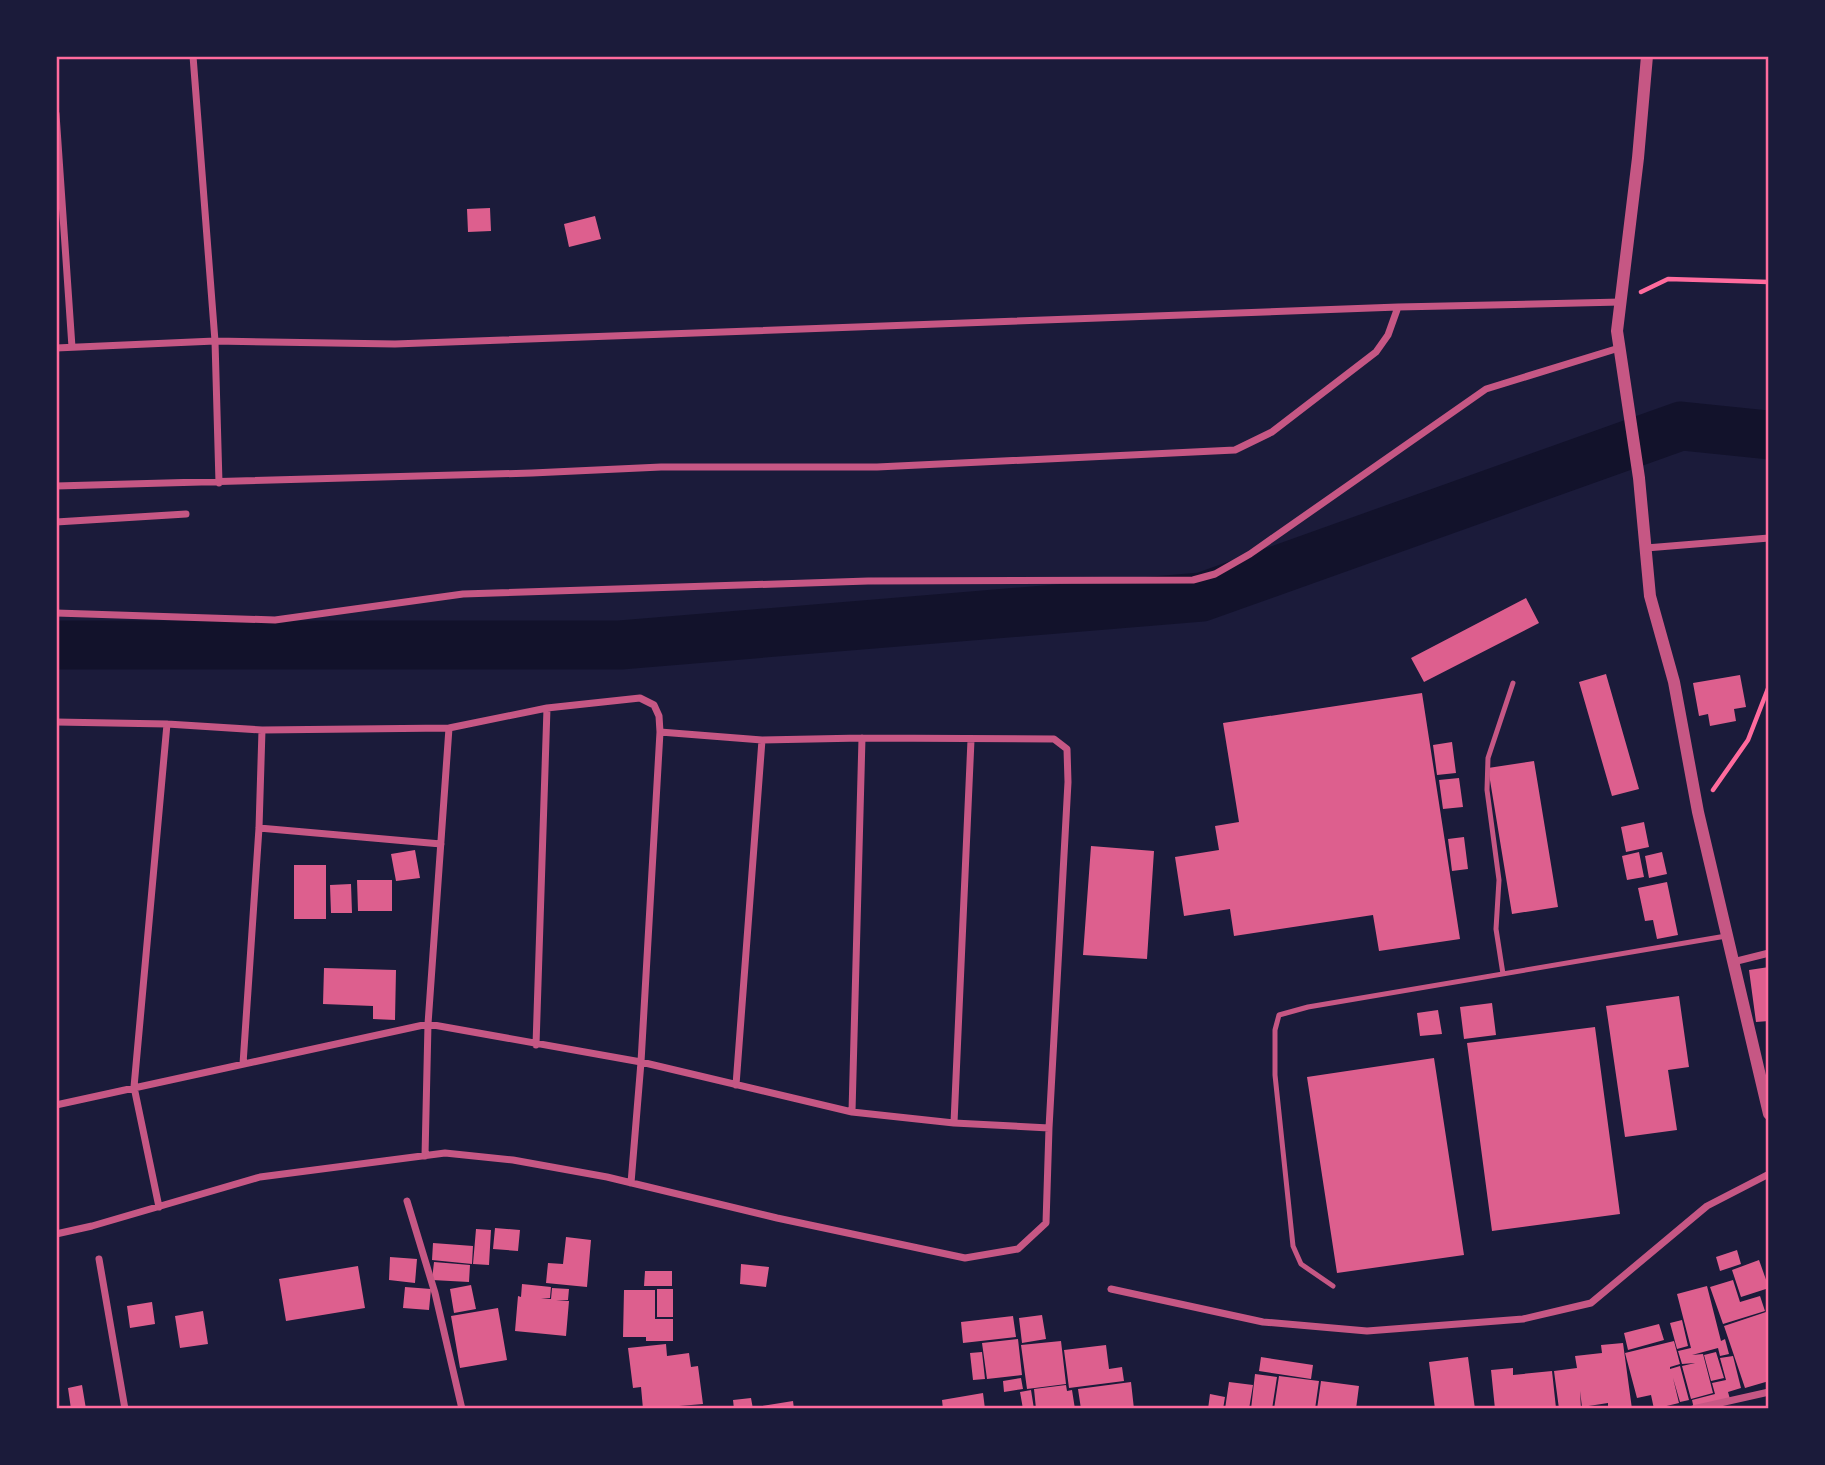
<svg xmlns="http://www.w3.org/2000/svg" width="1825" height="1465" font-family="'Archivo Narrow',sans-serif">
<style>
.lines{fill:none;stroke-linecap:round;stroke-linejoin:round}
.river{stroke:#12122b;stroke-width:49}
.building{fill:#dd5f8e}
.path{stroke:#ff6b9d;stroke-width:4.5}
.service{stroke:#c65784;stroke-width:5}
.minor{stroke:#c65784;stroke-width:7}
.tertiary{stroke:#c65784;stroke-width:12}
.neatline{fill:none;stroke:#ff6b9d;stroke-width:2.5}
</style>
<rect width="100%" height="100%" fill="#1b1b3a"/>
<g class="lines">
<path class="river" d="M56,645h564l582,-48 479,-171 88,9"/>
</g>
<path class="building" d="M490,208l1,23 -23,1 -1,-23z
M595,216l6,23 -32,8 -5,-23z
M1526,598l13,25 -115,59 -13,-24z
M1606,674l33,115 -27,7 -33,-114z
M1740,675l6,32 -12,2 2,12 -26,5 -2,-12 -9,2 -6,-33z
M1422,693l38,246 -81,12 -6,-36 -139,21 -4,-27 -46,7 -9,-59 44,-7 -4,-24 24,-4 -16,-99z
M1452,742l4,31 -19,2 -4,-30z
M1534,761l24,146 -46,7 -24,-146z
M1459,778l4,29 -20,2 -4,-29z
M1644,822l5,25 -23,5 -5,-25z
M1464,837l4,32 -16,2 -4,-32z
M1091,846l63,5 -7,108 -64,-4z
M415,850l5,28 -24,3 -5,-27z
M1639,852l5,25 -17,3 -5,-24z
M1662,852l5,22 -18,4 -4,-22z
M294,865h32v54h-32z
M357,880h35v31h-34z
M1667,882l11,53 -21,4 -4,-19 -8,1 -7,-33z
M351,884l1,29h-21l-1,-28z
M1769,967v54l-13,1 -7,-52z
M324,968l72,2 -1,50 -22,-1v-13l-50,-2z
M1679,996l10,71 -21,3 9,60 -52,7 -19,-131z
M1492,1003l4,32 -32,4 -4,-32z
M1438,1010l4,24 -22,2 -3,-23z
M1595,1027l25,187 -128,17 -25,-188z
M1434,1058l30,197 -127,18 -30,-196z
M495,1228l25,2 -2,21 -25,-2z
M476,1229l15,1 -2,35 -16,-1z
M566,1237l25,3 -4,47 -41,-4 2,-20 15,1z
M433,1243l40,3 -1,18 -40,-4z
M1737,1250l4,14 -21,7 -4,-14z
M390,1257l27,2 -2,24 -26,-3z
M1759,1260l10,28 -28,9 -9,-27z
M434,1262l36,3 -1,17 -37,-2z
M741,1264l28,3 -3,20 -26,-3z
M358,1266l7,42 -79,13 -7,-42z
M645,1271h27v15h-28z
M1733,1280l7,22 20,-6 5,15 -42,13 -13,-37z
M522,1284l29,3 -1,11 -9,1h10l1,-11 17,1 -1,11h-12l13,1 -3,35 -51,-5 3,-35 3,1z
M471,1285l5,24 -22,4 -4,-24z
M1707,1286l14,55 4,-2 4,15 -9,2 -2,-8 -26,7 11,-1 10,39 -22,6 -9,-33 13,-3 -13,1 -4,-13 13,-3 -14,-54z
M405,1287l26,2 -2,21 -26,-2z
M657,1289h16v28h-16z
M624,1290h31v29h18v22h-27v-4h-23z
M152,1302l3,22 -25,4 -3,-22z
M498,1308l9,52 -47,8 -9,-52z
M203,1311l5,33 -28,4 -5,-32z
M1769,1311v70l-24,7 -21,-62z
M1042,1315l4,24 -24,4 -3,-25z
M1013,1316l3,21 -53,6 -2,-21z
M1682,1320l6,26 -11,3 -7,-26z
M1659,1324l5,16 -36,10 -4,-17z
M1018,1339l4,36 -35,4 -5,-36z
M1061,1341l5,43 -39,5 -6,-44z
M1674,1341l6,23 -10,3v2l10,-3 9,34 -9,2 -7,-24 6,25 -25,6 -3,-14 -14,3 -12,-45z
M1623,1343l9,66h-24v-6l-26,4 -2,-16 1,18h-22l-5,-38 23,-3 -2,-12 27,-3 -1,-8z
M666,1344l1,12 22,-3 2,14 7,-1 5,38 -60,5 -2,-22 -8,1 -5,-40z
M1106,1345l3,24 13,-2 2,14 -55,7 -5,-38z
M982,1352l3,27 -12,1 -3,-27z
M1716,1352l8,26 -13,3 -7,-26z
M1733,1356l8,32 -13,4 2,7 -36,10 -2,-9 23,-6 -3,-11 14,-3 -6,-22z
M1261,1357l52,8 -2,14 -52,-8z
M1468,1357l7,52h-40l-6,-47z
M1513,1368v7l39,-4 4,37 -61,1 -4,-39z
M1255,1374l22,3 -5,32h-21z
M1279,1376l40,5 -4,28h-41z
M1021,1378l2,11 -19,3 -1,-11z
M1321,1381l38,5 -3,23h-39z
M1131,1382l3,27h-53l-3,-20z
M1229,1382l24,3 -4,24h-24z
M82,1385l4,24h-15l-3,-21z
M1066,1385l1,6 5,-1 3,19h-39l-2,-20z
M1031,1390l3,19h-11l-3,-17z
M983,1393l2,16h-42l-1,-9z
M1210,1394l15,3 -2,12h-15z
M751,1398l2,11h-19l-1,-9z
M793,1401l1,8h-38v-2z"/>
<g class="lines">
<path class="path" d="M1641,292l27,-13 101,3
M1713,790l35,-50 21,-54"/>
<path class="service" d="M1503,974l-7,-45 3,-49 -12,-90 1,-32 25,-75
M1333,1286l-32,-22 -8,-18 -18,-171v-45l4,-15 29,-8 418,-71"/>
<path class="minor" d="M193,56l22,285 4,142
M56,114l16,233
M56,348l159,-7 180,3 1003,-37
M56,486l476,-13 129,-6h216l358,-17 37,-18 104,-80 12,-17 10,-28 223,-5
M56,522l130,-8
M1646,548l123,-10
M56,613l219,7 188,-26 405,-13 325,-1 22,-6 35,-20 236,-165 133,-41
M56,722l111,2 95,6 187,-2 98,-20 93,-10 14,7 5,11 1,16 -19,330 -10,121
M259,828l182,16
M1733,962l36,-9
M536,1045l11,-337
M243,1064l16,-236 3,-98
M736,1085l26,-345
M56,1105l372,-81 213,38 211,50 102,11 95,5
M852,1112l10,-374
M954,1123l17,-383
M425,1156l3,-132 21,-296
M407,1201l28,92 27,116
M159,1207l-25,-120 33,-363
M56,1234l36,-8 168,-49 185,-24 68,7 94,17 170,41 188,40 53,-9 28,-26 3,-95 19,-346 -1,-33 -13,-10 -192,-1 -100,2 -102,-8
M99,1259l26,150
M1111,1289l152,33 104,9 156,-12 68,-16 116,-97 62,-32
M1693,1409l76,-17"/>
<path class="tertiary" d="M1647,56l-9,102 -21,173 22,147 11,118 24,86 24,130 71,302"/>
</g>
<rect width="1825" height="1465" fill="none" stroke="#1b1b3a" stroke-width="116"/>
<rect x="58" y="58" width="1709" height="1349" class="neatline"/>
</svg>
